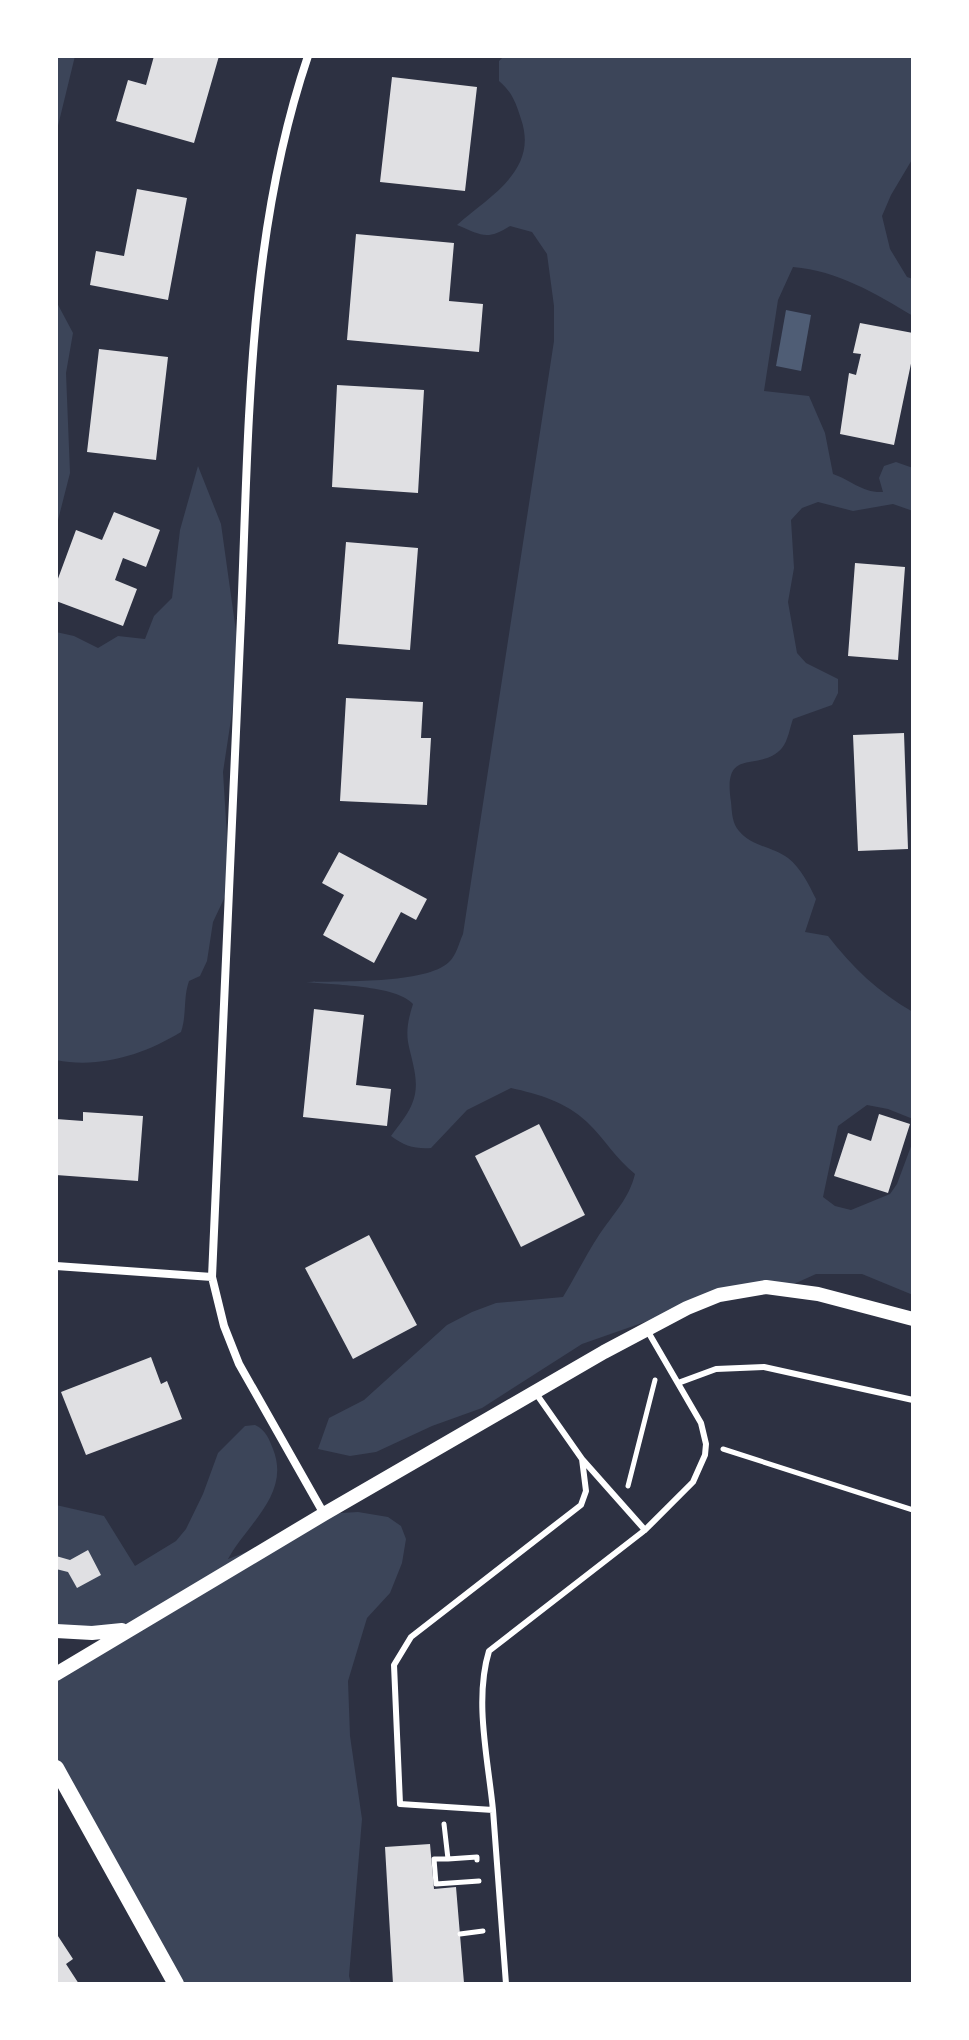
<svg xmlns="http://www.w3.org/2000/svg" width="969" height="2040" font-family="'Fira Sans Condensed',sans-serif">
<style>
.green{fill:#3c4559}
.water{fill:#4f5d75}
.building{fill:#e0e0e3}
.lines{fill:none;stroke-linecap:round;stroke-linejoin:round}
.path{stroke:#fff;stroke-width:5}
.service{stroke:#fff;stroke-width:6}
.minor{stroke:#fff;stroke-width:8}
.tertiary{stroke:#fff;stroke-width:14}
.secondary{stroke:#fff;stroke-width:16}
</style>
<rect width="100%" height="100%" fill="#2d3142"/>
<path class="green" d="M56,56h19l-19,78z
M504,56h409v102l-22,37 -9,21 8,33 17,28 6,2v37c-38,-23 -75,-45 -120,-49l-15,33 -14,91 45,5 16,37 8,41c18,6 29,19 50,18l-4,-14 5,-12 12,-4 17,6v43l-20,-7 -40,7 -35,-9 -16,6 -11,12 3,48 -6,34 9,51 9,10 32,16v14l-6,12 -39,14c-3,8 -5,22 -11,29 -23,26 -60,-4 -51,54 1,11 1,21 8,29 12,15 34,16 49,27 13,10 21,27 28,41l-11,33 23,4c23,30 51,57 85,76v107l-25,-10 -21,-4 -29,21 -15,71 12,9 16,4 39,-16 7,-10 16,-43v154l-51,-21h-46l-31,14 -86,15 -117,41 -100,64 -50,18 -56,26 -26,4 -32,-7 11,-31 35,-18 83,-75 25,-13 24,-9 67,-6c12,-20 23,-42 36,-62 14,-21 30,-36 36,-61 -19,-15 -31,-36 -48,-52 -21,-20 -49,-28 -76,-34l-44,22 -36,38c-16,1 -27,-2 -40,-12 7,-10 16,-20 21,-32 9,-21 0,-41 -4,-62 -2,-14 1,-25 5,-38 -16,-19 -82,-19 -107,-22 32,-1 121,2 143,-20 7,-6 10,-19 14,-28l91,-593v-35l-7,-52 -15,-22 -22,-6c-24,15 -28,9 -53,-1 32,-29 82,-54 64,-106 -5,-16 -9,-27 -22,-38v-20z
M56,301l17,32 -7,40 4,100 -14,55z
M198,466l23,58 19,136 -17,112 7,114 -17,36 -6,39 -7,15 -11,5c-6,17 -2,33 -8,51 -36,22 -81,37 -125,28v-428l18,4 24,12 20,-12 27,3 9,-23 18,-18 8,-68z
M255,1425c11,5 14,14 18,24 18,45 -26,75 -45,110l51,-19 45,-26 34,-2 30,5 13,9 5,13 -4,24 -12,30 -23,25 -19,63 2,55 12,83 -13,157 2,8h-175l-120,-216v-92l68,-45h-68v-126l48,11 31,50 41,-25 10,-12 17,-35 15,-41 27,-27z"/>
<path class="water" d="M786,310l25,5 -10,56 -25,-5z"/>
<path class="building" d="M154,56h65l-25,87 -78,-22 12,-41 18,5z
M392,77l85,10 -12,104 -85,-9z
M137,189l50,9 -19,102 -78,-15 6,-34 28,5z
M356,234l98,9 -5,58 34,3 -4,48 -132,-12z
M860,323l53,10v21l-19,91 -54,-11 9,-61 7,2 5,-21 -8,-1z
M99,349l69,8 -12,103 -69,-8z
M337,385l87,5 -6,103 -86,-6z
M114,512l46,18 -14,37 -23,-9 -8,22 22,9 -14,37 -67,-25v-17l20,-54 26,10z
M346,542l72,6 -8,102 -72,-6z
M855,563l50,4 -7,93 -50,-4z
M346,698l77,4 -2,36h10l-4,67 -87,-4z
M904,733l4,116 -50,2 -5,-116z
M339,852l88,47 -11,21 -15,-8 -27,51 -51,-28 21,-40 -22,-12z
M314,1009l50,6 -8,70 35,4 -4,37 -84,-9z
M83,1112l60,4 -5,65 -82,-6v-56l27,2z
M879,1114l31,10 -22,69 -54,-17 14,-43 23,8z
M539,1124l46,91 -64,32 -46,-91z
M369,1235l48,90 -64,34 -48,-91z
M151,1357l10,27 6,-3 15,38 -96,36 -25,-63z
M88,1550l13,25 -24,13 -9,-16 -12,-3v-13l14,4z
M430,1844l4,45 22,-2 8,96 -71,1 -8,-137z
M56,1933l17,26 -7,5 13,20h-23z"/>
<g class="lines">
<path class="path" d="M723,1449l190,61
M628,1486l27,-106
M444,1824l4,35 29,-2v3
M448,1859h-14l2,25 43,-3
M460,1934l23,-3"/>
<path class="service" d="M678,1383l38,-14 48,-2 149,33
M535,1392l47,67 63,71
M582,1459l4,32 -5,14 -170,132 -17,28 6,139 93,6c-5,-51 -19,-110 -4,-159l156,-121 48,-48 12,-27 1,-11 -5,-21 -54,-93
M493,1810l13,174"/>
<path class="minor" d="M308,56c-61,180 -59,373 -67,562 -9,220 -18,440 -29,659l12,49 15,38 85,150
M56,1266l156,11"/>
<path class="tertiary" d="M56,1631l36,2 30,-3
M56,1674l268,-160 280,-162 83,-44 32,-13 47,-8 52,7 95,25"/>
<path class="secondary" d="M56,1768l120,216"/>
</g>
<rect width="969" height="2040" fill="none" stroke="#ffffff" stroke-width="116"/>
</svg>
